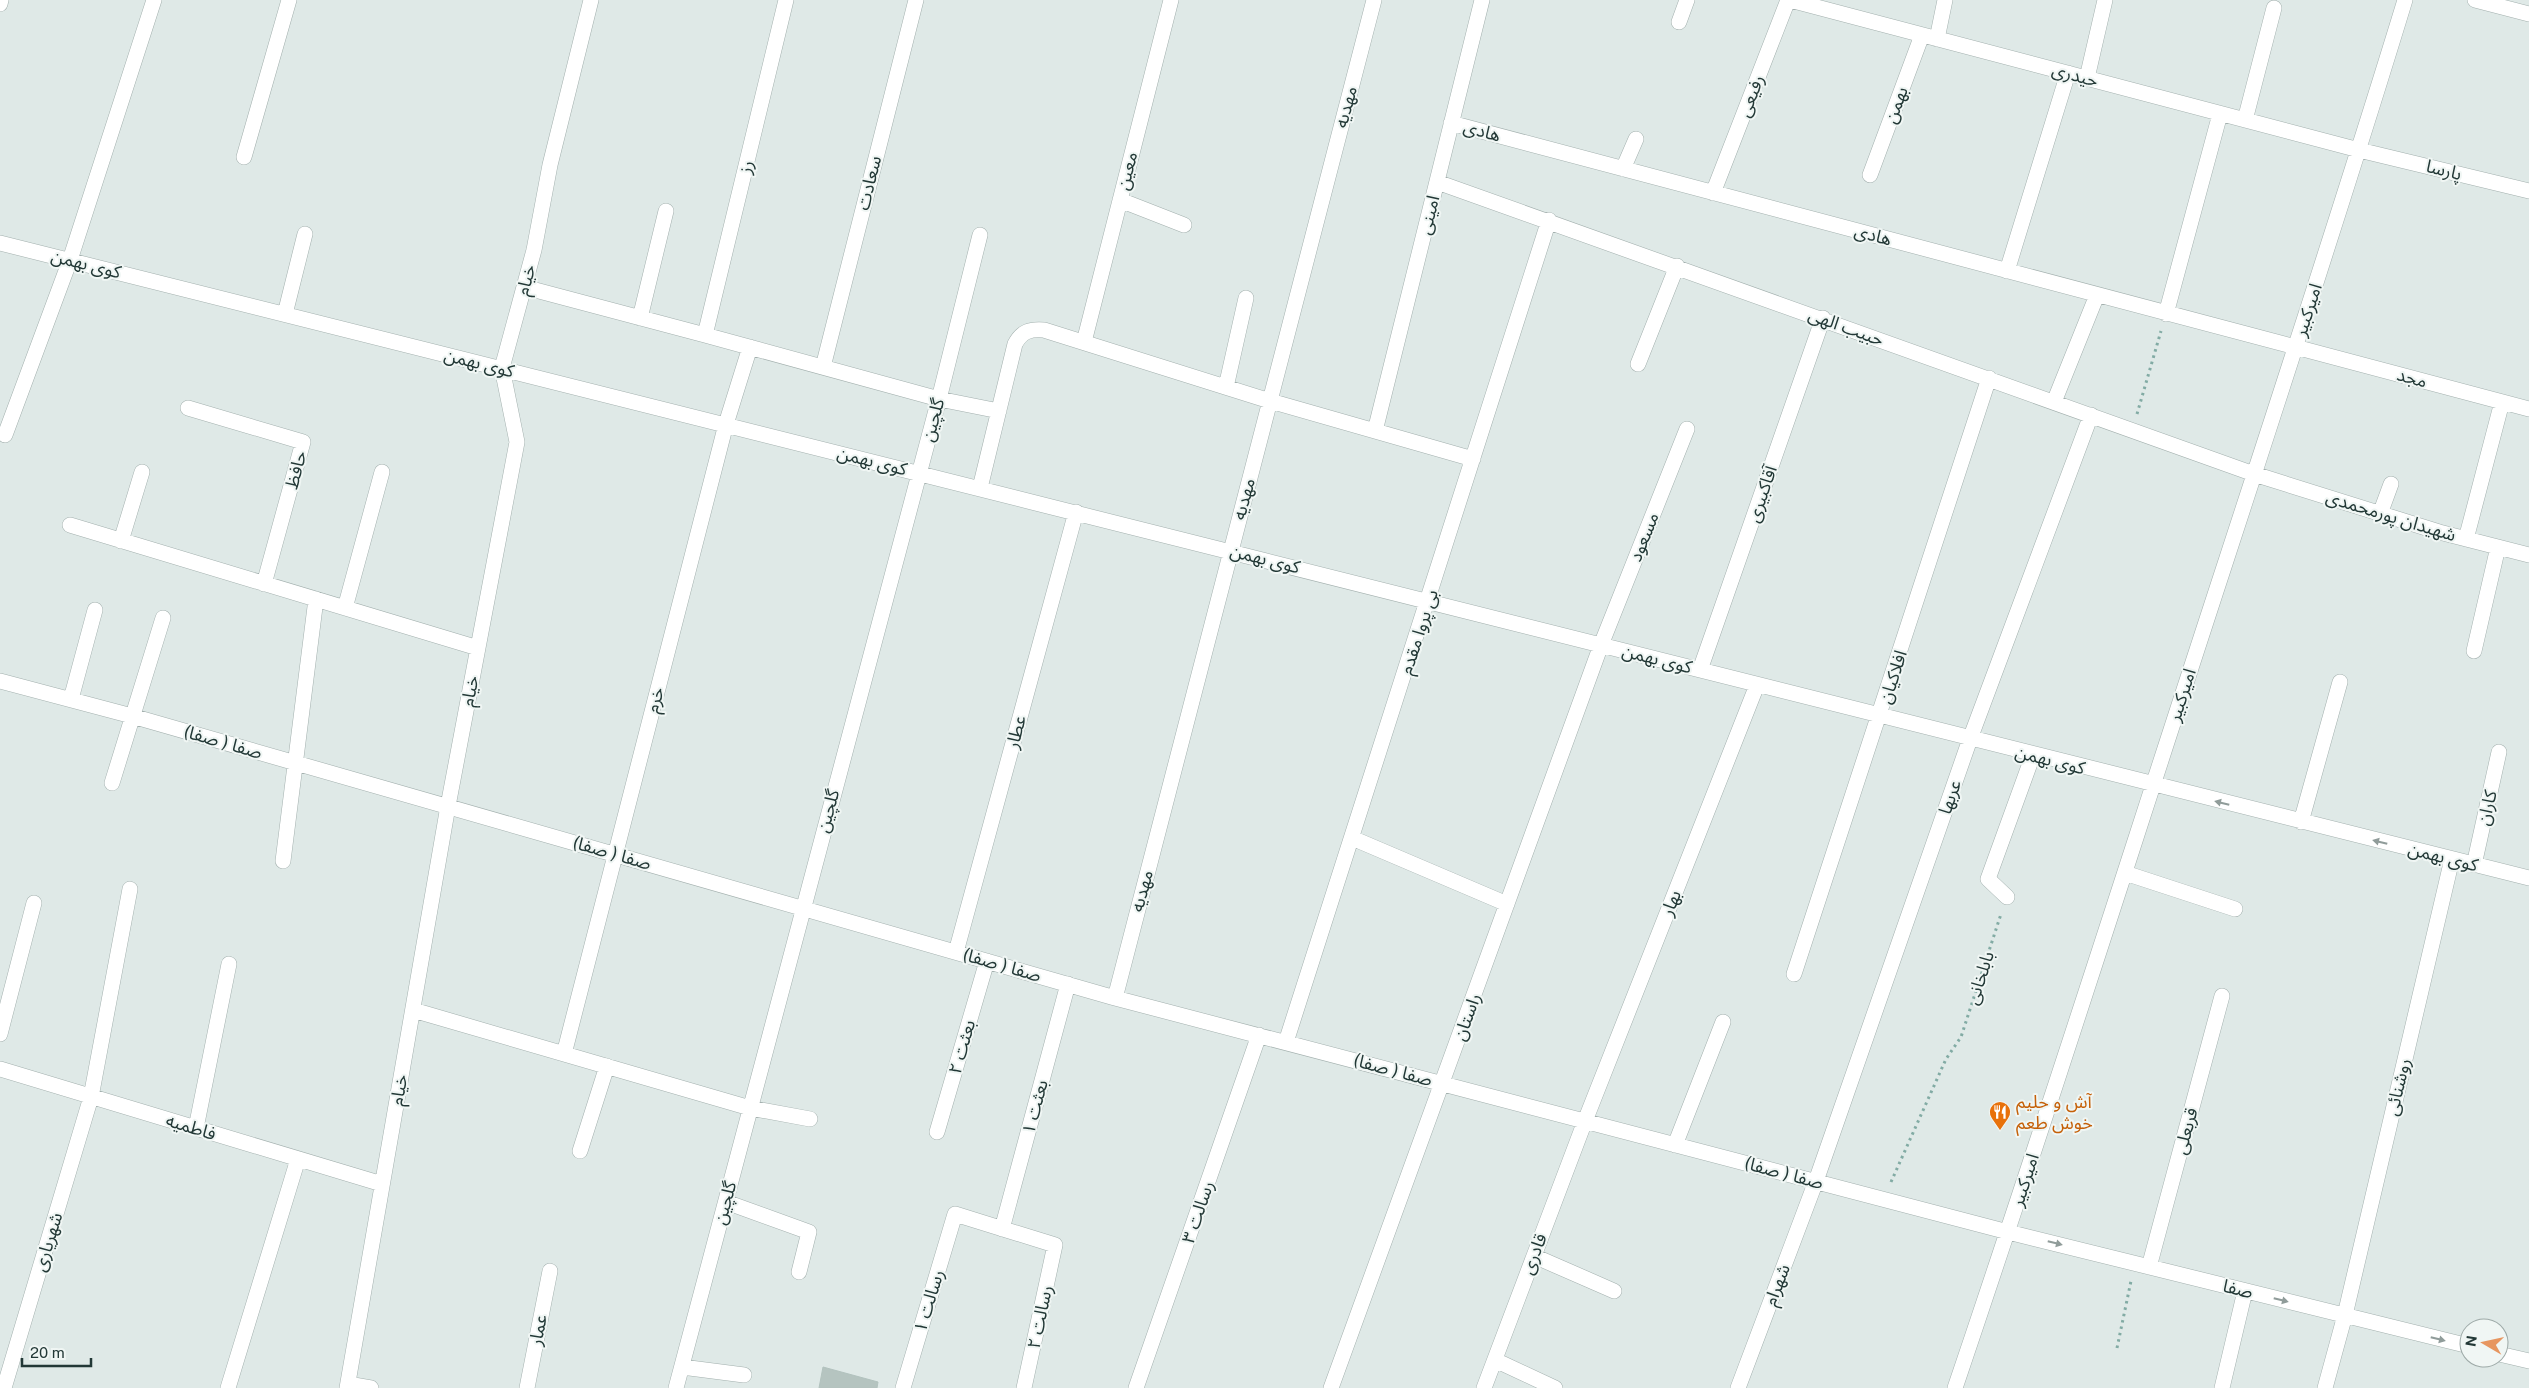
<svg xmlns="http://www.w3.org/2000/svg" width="2529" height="1388" font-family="'Public Sans','Noto Sans Arabic',sans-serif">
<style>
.building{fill:#b5c4c0;stroke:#b2c2be}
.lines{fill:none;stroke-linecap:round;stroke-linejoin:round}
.minor-casing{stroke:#a3b0ae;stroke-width:16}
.path{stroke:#82aba4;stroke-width:3;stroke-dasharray:2.5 4;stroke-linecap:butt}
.minor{stroke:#fff;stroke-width:15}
.oneway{fill:#909c9a}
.labels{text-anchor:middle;stroke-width:4;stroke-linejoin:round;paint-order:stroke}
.street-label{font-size:18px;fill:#223836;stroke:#f0f6f4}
.food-label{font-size:18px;fill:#c56008;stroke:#f0f6f4;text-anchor:start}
</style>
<rect width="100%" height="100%" fill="#dfe9e7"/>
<path class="building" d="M823,1367l55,15 -1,6h-58z"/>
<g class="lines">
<g class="minor-casing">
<path id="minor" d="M1790,0l569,150 170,41
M2475,0l54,14
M0,4l1,-4
M1679,22l8,-22
M1937,39l8,-39
M2087,78l18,-78
M2245,120l29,-112
M1451,123l1078,286
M244,157l45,-157
M1623,169l13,-30
M1870,175l52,-140
M1437,182l817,292 185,58 90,23
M1713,193l75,-193
M1120,200l64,25
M0,243c843,210 1686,425 2529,635
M2007,271l61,-198
M524,287l181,48 234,64 60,12
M285,314l20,-80
M2166,314l54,-200
M640,318l26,-107
M705,335l81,-335
M1084,342l87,-342
M1638,364l39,-98
M823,367l93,-367
M1226,387l20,-89
M2054,402l43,-107
M188,408l115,34 -39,142
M1375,431l107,-431
M5,435l65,-175 84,-260
M980,488l35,-144c7,-13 15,-15 29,-14l226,71 203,58
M2380,514l11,-30
M70,525l408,123
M2466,539l36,-137
M121,541l21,-69
M345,608l37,-136
M2474,651l24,-104
M1700,670l123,-352
M0,681l132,35 983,282 893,234 461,114
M71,699l24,-89
M112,783l51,-165
M2301,822l39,-140
M1352,838l155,66
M283,861l33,-262
M2474,865l25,-113
M2125,873l110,36
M2007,897l-19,-18 45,-124
M956,952l120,-440
M1794,974l195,-596
M1115,998l259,-998
M413,1010l337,98 60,11
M0,1034l34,-131
M1286,1042l263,-822
M564,1054l162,-630 24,-77
M0,1069l382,115
M196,1128l33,-164
M937,1132l50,-171
M1675,1145l48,-123
M580,1151l27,-85
M726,1202l83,30 -10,40
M1002,1229l66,-245
M1534,1256l80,35
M2149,1267l73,-271
M2499,1354l30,7
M1495,1360l60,28
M682,1367l62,8
M348,1384l23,4
M4,1388l87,-291 39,-208
M228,1388l70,-229
M347,1388l101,-582 69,-364 -15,-74 32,-118 16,-85 41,-165
M527,1388l23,-117
M676,1388l263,-989 41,-164
M903,1388l52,-174 100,31 -31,143
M1136,1388l123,-353
M1331,1388l270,-743 86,-216
M1484,1388l101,-267 172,-436
M1738,1388l78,-207 154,-442 121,-324
M1955,1388c77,-227 150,-455 224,-683 76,-234 154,-469 226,-705
M2222,1388l23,-97
M2325,1388l20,-73 107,-456"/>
</g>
<path class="path" d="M2137,414l24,-83
M1891,1182l55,-123 15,-22 40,-123
M2117,1348l14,-67"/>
<use href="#minor" class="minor"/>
</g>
<defs><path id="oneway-solid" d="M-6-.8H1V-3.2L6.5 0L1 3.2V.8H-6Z" transform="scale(1.25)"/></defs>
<g class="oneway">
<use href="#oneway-solid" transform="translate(2222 803) rotate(-166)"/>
<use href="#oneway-solid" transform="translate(2380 842) rotate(-166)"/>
<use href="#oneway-solid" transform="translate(2055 1243) rotate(14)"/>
<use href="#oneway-solid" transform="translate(2281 1300) rotate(14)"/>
<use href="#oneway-solid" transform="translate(2438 1339) rotate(14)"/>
</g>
<defs>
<g id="restaurant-pin" transform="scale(1.125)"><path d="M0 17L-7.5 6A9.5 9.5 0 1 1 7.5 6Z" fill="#e8710a" stroke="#f0f6f4"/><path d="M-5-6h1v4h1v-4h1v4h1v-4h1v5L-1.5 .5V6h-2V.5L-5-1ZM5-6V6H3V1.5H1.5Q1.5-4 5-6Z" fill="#fff"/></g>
</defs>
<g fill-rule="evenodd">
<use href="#restaurant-pin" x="2000" y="1112"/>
</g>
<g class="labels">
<g class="street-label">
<text transform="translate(2075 75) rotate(15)" y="6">حیدری</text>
<text transform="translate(1751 96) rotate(-69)" y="6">رفیعی</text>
<text transform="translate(1896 105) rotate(-70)" y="6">بهمن</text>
<text transform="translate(1346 107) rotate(-75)" y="6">مهدیه</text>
<text transform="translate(1482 131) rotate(15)" y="6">هادی</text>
<text transform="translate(746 167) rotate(-76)" y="6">رز</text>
<text transform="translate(2444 170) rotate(14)" y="6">پارسا</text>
<text transform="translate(1127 171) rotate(-76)" y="6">معین</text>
<text transform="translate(869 183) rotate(-76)" y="6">سعادت</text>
<text transform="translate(1429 215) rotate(-76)" y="6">امینی</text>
<text transform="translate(1873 235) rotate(15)" y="6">هادی</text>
<text transform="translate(86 264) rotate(14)" y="6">کوی بهمن</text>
<text transform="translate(526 280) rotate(-75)" y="6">خیام</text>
<text transform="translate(2308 310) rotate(-72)" y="6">امیرکبیر</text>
<text transform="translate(1846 327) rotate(20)" y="6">حبیب الهی</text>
<text transform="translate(479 363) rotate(14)" y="6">کوی بهمن</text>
<text transform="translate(2412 378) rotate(15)" y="6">مجد</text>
<text transform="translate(933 420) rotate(-75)" y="6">گلچین</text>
<text transform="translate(872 461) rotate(14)" y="6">کوی بهمن</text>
<text transform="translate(296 470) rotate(-75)" y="6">حافظ</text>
<text transform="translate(1762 494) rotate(-71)" y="6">آقاکبیری</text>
<text transform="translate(1244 499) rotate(-75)" y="6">مهدیه</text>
<text transform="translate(2391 516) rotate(17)" y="6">شهیدان پورمحمدی</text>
<text transform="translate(1644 537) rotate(-68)" y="6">مسعود</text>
<text transform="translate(1265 559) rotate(14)" y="6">کوی بهمن</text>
<text transform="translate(1419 632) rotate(-72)" y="6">بی پروا مقدم</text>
<text transform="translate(1657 659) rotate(14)" y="6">کوی بهمن</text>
<text transform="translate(1893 677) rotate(-72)" y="6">افلاکیان</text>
<text transform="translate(470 691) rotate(-79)" y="6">خیام</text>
<text transform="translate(2182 695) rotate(-72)" y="6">امیرکبیر</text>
<text transform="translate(655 700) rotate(-75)" y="6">خرم</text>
<text transform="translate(1016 732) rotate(-75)" y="6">عطار</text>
<text transform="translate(223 742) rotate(16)" y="6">صفا ( صفا)</text>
<text transform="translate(2050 760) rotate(14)" y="6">کوی بهمن</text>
<text transform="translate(1950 797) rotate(-71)" y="6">عربها</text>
<text transform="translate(2487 808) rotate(-77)" y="6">کاران</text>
<text transform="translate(828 811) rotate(-75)" y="6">گلچین</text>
<text transform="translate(612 853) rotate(16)" y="6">صفا ( صفا)</text>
<text transform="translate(2443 857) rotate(14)" y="6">کوی بهمن</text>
<text transform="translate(1142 891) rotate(-75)" y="6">مهدیه</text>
<text transform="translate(1671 903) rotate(-68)" y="6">بهار</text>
<text transform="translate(1002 965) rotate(16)" y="6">صفا ( صفا)</text>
<text transform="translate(1980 978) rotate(-72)" y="6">بابلخانی</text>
<text transform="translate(1467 1017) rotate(-70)" y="6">راستان</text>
<text transform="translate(962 1047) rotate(-74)" y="6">بعثت ۲</text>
<text transform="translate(1393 1070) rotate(15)" y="6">صفا ( صفا)</text>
<text transform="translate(2398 1087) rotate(-77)" y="6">روشنائی</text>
<text transform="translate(399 1090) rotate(-80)" y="6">خیام</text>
<text transform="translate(1035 1107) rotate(-75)" y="6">بعثت ۱</text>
<text transform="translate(191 1127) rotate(17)" y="6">فاطمیه</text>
<text transform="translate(2186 1131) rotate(-75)" y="6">قربعلی</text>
<text transform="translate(1784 1173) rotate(15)" y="6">صفا ( صفا)</text>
<text transform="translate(2025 1180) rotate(-72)" y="6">امیرکبیر</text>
<text transform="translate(725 1203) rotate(-75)" y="6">گلچین</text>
<text transform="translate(1198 1212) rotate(-71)" y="6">رسالت ۳</text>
<text transform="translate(48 1242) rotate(-73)" y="6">شهریاری</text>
<text transform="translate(1534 1254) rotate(-69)" y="6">قادری</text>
<text transform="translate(1777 1285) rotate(-69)" y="6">شهرام</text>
<text transform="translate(2238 1289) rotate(14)" y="6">صفا</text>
<text transform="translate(929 1301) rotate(-73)" y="6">رسالت ۱</text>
<text transform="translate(1040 1317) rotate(-78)" y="6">رسالت ۲</text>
<text transform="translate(538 1330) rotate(-79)" y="6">عمار</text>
</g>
<g class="food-label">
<text x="2016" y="1108">آش و حلیم<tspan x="2016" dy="21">خوش طعم</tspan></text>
</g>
</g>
<g transform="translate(2484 1343) rotate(279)"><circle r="24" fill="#f0f6f4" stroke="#9eaaa8"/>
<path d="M0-4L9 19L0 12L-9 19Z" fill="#e79660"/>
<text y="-8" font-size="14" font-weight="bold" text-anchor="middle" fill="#223836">N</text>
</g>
<path d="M22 1358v8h69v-8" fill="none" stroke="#223836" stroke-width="2.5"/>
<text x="30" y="1358" font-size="15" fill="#223836" stroke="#f0f6f4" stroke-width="4" paint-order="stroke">20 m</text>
</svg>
